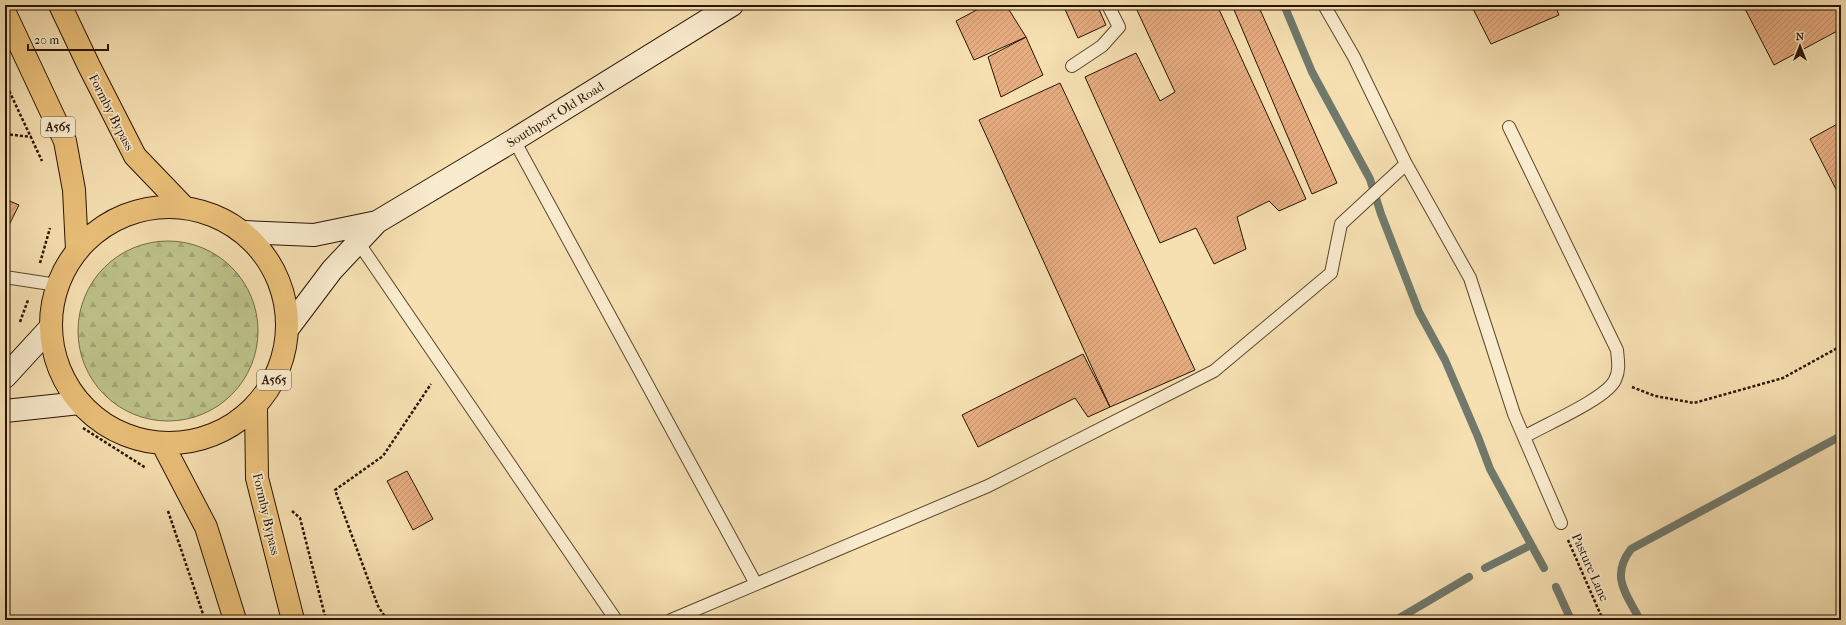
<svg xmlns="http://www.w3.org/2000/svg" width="1846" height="625" font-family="'IM FELL French Canon',serif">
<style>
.forest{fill:url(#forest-firs);stroke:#746c45}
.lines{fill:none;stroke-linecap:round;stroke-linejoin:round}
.stream{stroke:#70796c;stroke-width:8}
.building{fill:url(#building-hatch);stroke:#291500}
.lane-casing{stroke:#5c482c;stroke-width:14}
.secondary-casing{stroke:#291500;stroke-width:24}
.highway-casing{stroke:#291500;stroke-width:24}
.path{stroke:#291500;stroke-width:2.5;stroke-dasharray:3 2;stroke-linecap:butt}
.lane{stroke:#f9ebcd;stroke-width:12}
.secondary{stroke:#f9ebcd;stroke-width:22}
.highway{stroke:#ebc079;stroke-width:22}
.labels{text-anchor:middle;stroke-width:3.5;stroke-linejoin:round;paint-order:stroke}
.shield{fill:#f9ebcd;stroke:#67553e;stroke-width:1}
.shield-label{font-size:12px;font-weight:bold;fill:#291500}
.street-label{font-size:13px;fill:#291500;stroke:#f9ebcd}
</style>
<defs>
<pattern id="forest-firs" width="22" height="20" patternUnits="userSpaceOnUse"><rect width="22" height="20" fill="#bec28a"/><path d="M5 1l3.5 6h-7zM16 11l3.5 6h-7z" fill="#a3a675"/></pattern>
<pattern id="building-hatch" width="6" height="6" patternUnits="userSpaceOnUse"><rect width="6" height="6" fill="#e6ad80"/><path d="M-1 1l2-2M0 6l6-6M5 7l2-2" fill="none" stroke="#c5946d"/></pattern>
</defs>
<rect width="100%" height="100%" fill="#f6e0b2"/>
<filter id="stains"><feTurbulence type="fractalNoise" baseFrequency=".005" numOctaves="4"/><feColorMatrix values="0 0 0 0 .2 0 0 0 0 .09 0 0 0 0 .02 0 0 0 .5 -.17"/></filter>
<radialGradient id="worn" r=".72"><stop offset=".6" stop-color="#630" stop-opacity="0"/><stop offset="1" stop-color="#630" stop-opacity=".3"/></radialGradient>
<path class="forest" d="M78 331a90 90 0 1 1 180 0a90 90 0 1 1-180 0Z"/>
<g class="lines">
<path class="stream" d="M1284,5l28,67 58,107 11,35 38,98 26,48 33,77 12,32 54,99
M1485,568l46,-23
M1556,587l15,33
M1396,620l73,-43
M1640,620c-14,-27 -30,-43 -9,-71l210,-113"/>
</g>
<path class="building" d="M986,5h20l20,32 -52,23 -18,-39z
M1063,5h34l9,20 -28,13z
M1143,5h74l89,194 -27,12 -10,-10 -32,16 9,32 -32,15 -18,-36 -36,15 -75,-166 51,-24 24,48 15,-9 -39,-84z
M1232,5h26l79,178 -25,11z
M1471,5h84l4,10 -68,29z
M1743,5h98v24l-67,36z
M1026,37l17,38 -42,22 -13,-40z
M1060,83l135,287 -85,37 -131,-287z
M1841,122v77l-31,-60z
M5,199l14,6 -14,28z
M1083,354l27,53 -22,10 -13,-19 -97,49 -16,-32z
M407,471l26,48 -20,11 -26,-49z"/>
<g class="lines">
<g class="lane-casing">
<path id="lane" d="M1324,5l30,52 52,107 64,114 44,136 47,109
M1072,66l30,-20 17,-19 -11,-22
M1509,127l108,223c1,11 3,20 -2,30 -9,19 -71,45 -91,57
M514,140l242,444
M358,242l258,378
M5,277l52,8
M671,620l317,-134 226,-115 117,-98 10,-49 65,-60"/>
</g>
<g class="secondary-casing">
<path id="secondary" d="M244,232l70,3 63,-13
M289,327l43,-57 45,-48 137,-82 218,-135
M5,377l45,-49
M5,411l75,-8"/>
</g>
<g class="highway-casing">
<path id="highway" d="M60,5l29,61 46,90 48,50
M5,13l60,128 9,49 3,60
M51 325a118 118 0 1 1 236 0a118 118 0 1 1-236 0Z
M256,406l1,72 36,142
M162,443l44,84 29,93"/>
</g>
<path class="path" d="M5,82l37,79
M5,134l27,3
M40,263l10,-35
M20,322l8,-22
M1632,387l23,9 39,7 89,-25 58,-32
M83,428l63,40
M168,511l37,109
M292,511l8,7 26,102
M1568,540l35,80
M387,620l-9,-14 -43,-116 48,-34 48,-72"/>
<use href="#lane" class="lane"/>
<use href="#secondary" class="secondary"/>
<use href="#highway" class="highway"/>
</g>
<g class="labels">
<g class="shield">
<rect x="41" y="117" width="34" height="20" rx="3"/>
<rect x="257" y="370" width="34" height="20" rx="3"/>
</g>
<g class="shield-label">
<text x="58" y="131">A565</text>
<text x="274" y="384">A565</text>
</g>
<g class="street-label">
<text transform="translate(112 112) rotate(63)" y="5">Formby Bypass</text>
<text transform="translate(555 114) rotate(-32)" y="5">Southport Old Road</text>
<text transform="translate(267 514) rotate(77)" y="5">Formby Bypass</text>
<text transform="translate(1591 567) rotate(66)" y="5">Pasture Lane</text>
</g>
</g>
<rect width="1846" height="625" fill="none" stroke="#f6e0b2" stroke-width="20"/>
<rect x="6" y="6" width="1834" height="613" fill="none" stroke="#291500" stroke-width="2"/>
<rect x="10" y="10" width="1826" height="605" fill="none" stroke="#291500"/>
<g transform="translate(1800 46)" stroke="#f9ebcd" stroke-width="3" paint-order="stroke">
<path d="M0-3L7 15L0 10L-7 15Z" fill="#291500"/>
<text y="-6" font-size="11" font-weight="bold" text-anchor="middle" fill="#291500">N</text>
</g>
<path d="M28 44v6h80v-6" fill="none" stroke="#291500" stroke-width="2"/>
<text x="34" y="44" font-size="12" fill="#291500" stroke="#f9ebcd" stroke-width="3" paint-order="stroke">20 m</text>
<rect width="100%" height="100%" filter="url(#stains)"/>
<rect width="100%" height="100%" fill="url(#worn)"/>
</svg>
